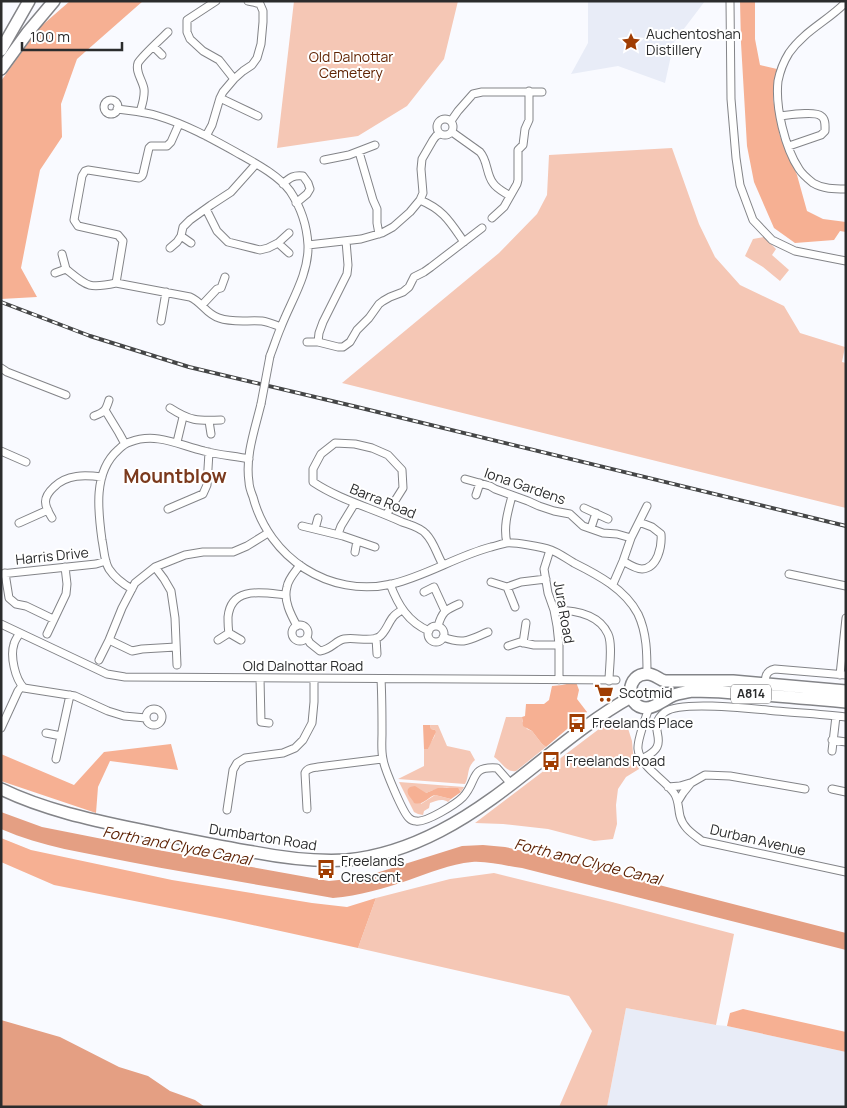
<svg xmlns="http://www.w3.org/2000/svg" width="847" height="1108" font-family="Manrope,sans-serif">
<style>
.built{fill:#e8ecf7}
.green{fill:#f5c7b5}
.forest{fill:#f6b093}
.water{fill:#e49f83}
.lines{fill:none;stroke-linecap:round;stroke-linejoin:round}
.minor-casing{stroke:#838488;stroke-width:9}
.primary-casing{stroke:#838488;stroke-width:14}
.trunk-casing{stroke:#838488;stroke-width:14}
.minor{stroke:#fff;stroke-width:7}
.primary{stroke:#fff;stroke-width:11}
.trunk{stroke:#fff;stroke-width:11}
.rail-casing{stroke:#454647;stroke-width:4}
.rail{stroke:#fff;stroke-width:2;stroke-dasharray:5.5;stroke-linecap:butt}
.minor-bridge-casing{stroke:#838488;stroke-width:9;stroke-linecap:butt}
.minor-bridge{stroke:#fff;stroke-width:7}
.labels{text-anchor:middle;stroke-width:4;stroke-linejoin:round;paint-order:stroke}
.shield{fill:#fff;stroke:#6b6b6c;stroke-width:1}
.shield-label{font-size:12px;font-weight:bold;fill:#2b2c2d}
.poi-label{font-size:14px;fill:#2b2c2d;stroke:#fff;text-anchor:start}
.park-label{font-size:14px;fill:#612404;stroke:#fff}
.street-label{font-size:14px;fill:#2b2c2d;stroke:#fff}
.water-label{font-size:15px;font-style:italic;fill:#5b1f00;stroke:#fff}
.district-label{font-size:19px;font-weight:bold;fill:#7b3a1d;stroke:#fff}
</style>
<rect width="100%" height="100%" fill="#f9faff"/>
<path class="built" d="M588,1h117l-31,41 -9,41 -47,-17 -47,8 17,-31z
M626,1008l90,17 11,1 119,26v55h-239z"/>
<path class="green" d="M294,1h164l-14,58 -37,47 -49,30 -81,12z
M672,148l27,76 16,33 25,28 44,21 16,27 45,14 -3,15 4,1v145l-504,-125 157,-130 38,-39 10,-19 2,-40z
M764,237l12,12 -4,6 17,15 -9,11 -17,-14 -18,-11 8,-17z
M506,717h16v4l5,8 5,2 10,13 4,3 -30,24c-10,2 -14,-9 -22,-14z
M625,719l7,22 1,12 6,16 -13,8 -8,12 -2,16 1,19 -4,15 -19,2 -46,-12 -45,-5 -28,-1 124,-94z
M430,725h8l9,21 23,5 5,9c-9,8 -5,15 -10,24l-67,-5 26,-13v-17h4c1,-7 9,-12 7,-19l-4,-1z
M399,782l65,5 -3,5 -1,-2c-13,-4 -22,-2 -34,3h-2l-3,11 14,-9 16,4 -3,3c-6,-4 -12,-1 -18,1l-1,5 -5,3 -1,4 -5,-1 -4,-2z
M494,873l118,29 122,32 -18,91 -90,-17 -19,99h-48l33,-76 -23,-35 -211,-48 18,-50 74,-19z"/>
<path class="forest" d="M70,1h73l-66,58 -16,45 1,33 -22,33 -19,98 16,29 -36,2v-218l38,-53z
M740,1h15v38l5,26 17,4 -4,30 7,37 17,39 10,36 16,8 23,3v10l-6,-1 -6,9 -39,3 -21,-15 -20,-46 -7,-36 -6,-103z
M576,682l3,8 -2,9 10,13 -41,35 -4,-3 -10,-13 -9,-5 -1,-9 3,-1 1,-12h18l5,-4 3,-14 10,-1z
M423,725h7l1,4 4,1 1,2 -8,17h-4z
M171,744l7,26 -68,-9 -12,26 -2,26 -95,-32v-27l73,31 30,-33z
M415,786l11,7 12,-5h20l3,4 -10,7 -16,-4c-7,2 -12,11 -21,8 -2,-5 -8,-8 -6,-14l2,-2z
M1,838l30,12 141,30 140,23 35,4 29,-9 -18,50 -133,-29 -171,-34 -53,-23z
M743,1009l103,23v20l-119,-26 3,-13z"/>
<path class="water" d="M1,812l41,15 116,23 171,31 19,-2 25,-5 89,-28 21,-1 22,2 37,8 56,13 30,9 218,56v17l-324,-82c-16,-2 -34,-7 -50,-6 -22,2 -43,11 -63,18 -24,8 -50,16 -76,18 -67,-12 -135,-23 -203,-36 -44,-9 -88,-15 -129,-33z
M1,1020l59,17 59,30 29,9 22,15 25,9 10,7h-204z"/>
<g class="lines">
<g class="minor-casing">
<path id="minor" d="M216,1l-29,19v12l3,7 13,12 16,9 15,19
M730,1l1,98 5,59 4,27 13,35 19,20 23,11 51,10
M846,2c-17,18 -42,29 -57,51 -5,8 -9,18 -11,28 -3,26 7,67 21,88 3,5 9,10 14,14 10,6 21,6 33,6
M154,47l8,8
M220,98l38,18
M104 107a7 7 0 1 1 14 0a7 7 0 1 1-14 0Z
M117,109c14,2 28,3 41,7 30,9 56,24 83,39 16,9 38,21 49,36 10,15 17,35 18,54 1,29 -17,56 -27,82 -4,9 -7,19 -11,29
M140,112c2,-7 5,-15 4,-23 -1,-8 -9,-17 -6,-26 4,-7 23,-24 30,-31
M780,116c9,-1 35,-5 41,0 5,3 4,10 4,15l-4,4 -32,11
M437 127a8 8 0 1 1 16 0a8 8 0 1 1-16 0Z
M451,121l7,-10 15,-17 9,-2h60
M179,124l-8,18 -4,4h-16l-2,2 -6,26 -1,2 -3,2 -51,-8 -3,1 -3,5 -8,44 4,6 40,9 5,6 -7,42 74,14c12,5 16,17 29,21 14,5 28,2 43,3 7,1 13,4 19,6
M452,132l28,20c8,9 6,22 13,31 4,6 11,9 17,13
M206,136l6,-11 8,-27 3,-6 11,-13 9,-8 9,-6 5,-7 4,-14 2,-22v-11l-3,-7 -7,-2 -5,-1
M359,152l14,48 4,9v14l2,11
M324,160l25,-5 26,-10
M283,184c7,-7 11,-9 20,-8l5,7 2,6 -3,5 -11,9
M420,200c24,10 30,22 44,42
M206,209l11,22 11,11 32,8 8,-2 10,-5 11,-10
M492,218l12,-11 13,-23 1,-4v-30l5,-5 2,-16 4,-9v-29
M181,236l10,7
M278,243l11,10
M308,245l53,-6 21,-6 11,-6 17,-15 10,-12 3,-7 -2,-24 1,-10 11,-19 3,-4 4,-2
M170,248l7,-6 4,-6 2,-9 7,-7 21,-15 20,-13 25,-28
M66,269c21,17 22,20 50,14
M55,273l11,-4 -4,-15
M202,305l15,-16 4,-1 4,-11
M161,321l5,-29
M307,342h11l20,5h5l7,-5 7,-12 12,-12 10,-14 4,-3 7,-4 13,-5 6,-5 5,-10 10,-5 7,-5 51,-39
M318,342l1,-9 4,-11 24,-48 1,-9 -2,-24
M1,368l6,4 59,23
M261,404c-6,25 -16,52 -12,78 0,5 2,10 4,15 16,61 76,101 139,87 34,-8 65,-28 99,-37 5,-1 10,-3 15,-4 9,-1 36,4 45,7 8,3 16,9 23,13 24,12 51,26 64,51 9,19 9,40 9,60
M170,408c20,13 27,13 51,12
M105,410l14,23 6,11
M94,416c11,-4 12,-6 15,-16
M209,421l2,13
M177,442l6,-25
M1,451l25,11
M465,479l25,7 5,3 33,12 11,5 15,5 16,3 13,12 20,7 14,1 14,4
M476,495l4,-12
M584,508l24,11
M168,509l35,-15 4,-9 2,-33
M386,515l17,-27 -1,-18 -14,-15 -16,-7 -17,-4 -20,-1 -14,11 -8,15v13c27,18 59,26 89,40 8,3 18,5 24,12 8,8 11,21 17,31
M52,518c-8,-13 -10,-20 2,-31 13,-13 31,-12 48,-10
M19,523l29,-13
M302,526l41,10 32,11
M591,528l5,-15
M315,529l3,-11
M338,534l3,-8 14,-23
M507,543c-4,-16 1,-32 5,-47
M550,550l-6,19 4,24 6,17 3,16 2,19v35
M355,552l2,-11
M623,561c5,3 13,8 19,8 16,-1 20,-23 19,-35l-9,-7 -13,-5
M155,567l9,12 7,12 4,27 2,47
M5,573l4,25 7,6 10,2 27,13
M1,574l95,-10 10,-3
M789,574l57,12
M491,582l16,5 14,-5 25,-3
M390,584c8,21 18,38 39,47
M613,584l10,-23 8,-23 16,-32
M507,587l8,20
M132,589c-9,-5 -17,-11 -23,-20 -5,-8 -5,-20 -7,-29 -4,-29 -9,-68 16,-90 3,-3 7,-7 12,-8 26,-10 49,3 74,9 15,4 30,5 45,8
M424,592l10,-5 11,24
M554,610c19,0 45,4 54,24 5,11 1,34 1,47
M1,624l106,50 18,3 491,3
M292 633a8 8 0 1 1 16 0a8 8 0 1 1-16 0Z
M297,626c-6,-11 -14,-26 -10,-39 1,-8 8,-15 13,-22
M438,626c4,-14 7,-16 21,-22
M428 634a8 8 0 1 1 16 0a8 8 0 1 1-16 0Z
M20,633c-2,3 -5,7 -6,11 -4,12 1,35 10,44l51,8 33,15 16,5 22,2
M229,633c-1,-5 -1,-11 -1,-16 3,-32 36,-24 58,-22
M47,634l19,-40 1,-10 -2,-17
M443,637c21,8 26,3 45,-5
M307,638l3,5 10,8c12,-2 15,-10 24,-12 10,-2 27,3 35,-2 7,-5 9,-14 14,-20 2,-3 6,-5 9,-7
M376,638l1,16
M109,640l23,11 10,-2 34,-2
M218,640l11,-7 12,7
M523,643l3,-20
M508,646l12,-4 14,3h25
M99,660l10,-20 13,-32 13,-25 20,-16 30,-12 18,-3h30l14,-6 21,-13
M840,675l6,-57
M260,678l1,44 8,1
M381,679c1,18 1,36 1,54 0,8 -1,18 1,26 1,9 20,54 26,59 2,2 5,3 7,3 10,2 40,-17 47,-24 15,-16 6,-31 34,-29l15,17
M765,687c0,-9 0,-16 10,-18l71,6
M649,708c-3,9 -12,32 -11,41 1,9 10,19 17,25 6,6 14,12 19,19 5,7 4,15 6,23 3,12 13,18 22,25l144,31
M146 717a8 8 0 1 1 16 0a8 8 0 1 1-16 0Z
M1,728l17,-37 4,-5
M46,733l15,3
M832,740l14,2
M832,751l4,-35
M56,759l14,-64
M642,759c5,-3 12,-6 15,-12 6,-11 -9,-22 8,-35 16,-12 90,-3 111,-1 24,2 47,3 70,6
M668,787l12,-1 10,-3
M832,789l14,3
M678,801l5,-8 8,-10 14,-8 25,1 75,13
M307,809l-2,-36c2,-5 7,-5 13,-6l64,-8
M227,810l6,-40 4,-7 8,-5 38,-5 12,-5 8,-8 9,-17 2,-21v-23"/>
</g>
<g class="primary-casing">
<path id="primary" d="M1,69l27,-37 26,-31
M846,691l-113,-10h-68c-6,-1 -10,-7 -17,-7 -22,-2 -24,33 -2,34 9,0 19,-9 28,-13 6,-2 12,-3 18,-4 18,0 36,1 54,3 33,2 67,5 100,8
M1,789c52,25 108,34 163,46 30,6 59,12 89,17 31,6 62,10 94,8 32,-3 64,-14 93,-29 70,-36 123,-96 191,-134"/>
</g>
<g class="trunk-casing">
<path id="trunk" d="M1,50l28,-49"/>
</g>
<use href="#minor" class="minor"/>
<use href="#primary" class="primary"/>
<use href="#trunk" class="trunk"/>
<g class="rail-casing">
<path id="rail" d="M1,302l89,34 99,31 164,39 493,120"/>
</g>
<use href="#rail" class="rail"/>
<g class="minor-bridge-casing">
<path id="minor-bridge" d="M261,404l9,-48"/>
</g>
<use href="#minor-bridge" class="minor-bridge"/>
</g>
<defs>
<g id="sight-bare" transform="scale(1.5)"><path d="M0-6L1.8-2.2L6-1.7L2.9 1.2L3.7 5.4L0 3.3L-3.7 5.4L-2.9 1.2L-6-1.7L-1.8-2.2Z" fill="#a03d02" stroke="#fff" stroke-width="2.5" paint-order="stroke"/></g>
<g id="supermarket-bare" transform="scale(1.5)"><path d="M-6-5.5h2.5l.6 2H6L4.5 2H-2.5L-4.4-4H-6ZM-1.5 3.2a1.3 1.3 0 1 0 .1 0ZM3 3.2a1.3 1.3 0 1 0 .1 0Z" fill="#a03d02" stroke="#fff" stroke-width="2.5" paint-order="stroke"/></g>
<g id="bus-bare" transform="scale(1.5)"><path d="M-5-6H5V4H4V6H2V4H-2V6H-4V4H-5ZM-3.5-4V0h7V-4ZM-3.5 1.2v1.5H-2V1.2ZM2 1.2v1.5H3.5V1.2Z" fill="#a03d02" stroke="#fff" stroke-width="2.5" paint-order="stroke"/></g>
</defs>
<g fill-rule="evenodd">
<use href="#sight-bare" x="631" y="42"/>
<use href="#supermarket-bare" x="604" y="693"/>
<use href="#bus-bare" x="577" y="723"/>
<use href="#bus-bare" x="551" y="761"/>
<use href="#bus-bare" x="326" y="869"/>
</g>
<g class="labels">
<rect class="shield" x="731" y="684.5" width="40" height="19" rx="4"/>
<g class="shield-label">
<text x="751" y="698">A814</text>
</g>
<g class="poi-label">
<text x="646" y="39">Auchentoshan<tspan x="646" dy="16">Distillery</tspan></text>
<text x="619" y="698">Scotmid</text>
<text x="592" y="728">Freelands Place</text>
<text x="566" y="766">Freelands Road</text>
<text x="341" y="866">Freelands<tspan x="341" dy="16">Crescent</tspan></text>
</g>
<g class="park-label">
<text x="351" y="62">Old Dalnottar<tspan x="351" dy="16">Cemetery</tspan></text>
</g>
<g class="street-label">
<text transform="translate(525 486) rotate(19)" y="5">Iona Gardens</text>
<text transform="translate(383 501) rotate(22)" y="5">Barra Road</text>
<text transform="translate(52 556) rotate(-6)" y="5">Harris Drive</text>
<text transform="translate(564 612) rotate(80)" y="5">Jura Road</text>
<text x="303" y="671">Old Dalnottar Road</text>
<text transform="translate(263 837) rotate(9)" y="5">Dumbarton Road</text>
<text transform="translate(758 840) rotate(13)" y="5">Durban Avenue</text>
</g>
<g class="water-label">
<text transform="translate(177 846) rotate(11)" y="5">Forth and Clyde Canal</text>
<text transform="translate(588 862) rotate(14)" y="5">Forth and Clyde Canal</text>
</g>
<g class="district-label">
<text x="175" y="483">Mountblow</text>
</g>
</g>
<rect width="847" height="1108" fill="none" stroke="#2b2c2d" stroke-width="5"/>
<path d="M22 42v8h100v-8" fill="none" stroke="#2b2c2d" stroke-width="2.5"/>
<text x="30" y="42" font-size="15" fill="#2b2c2d" stroke="#ffffff" stroke-width="4" paint-order="stroke">100 m</text>
</svg>
